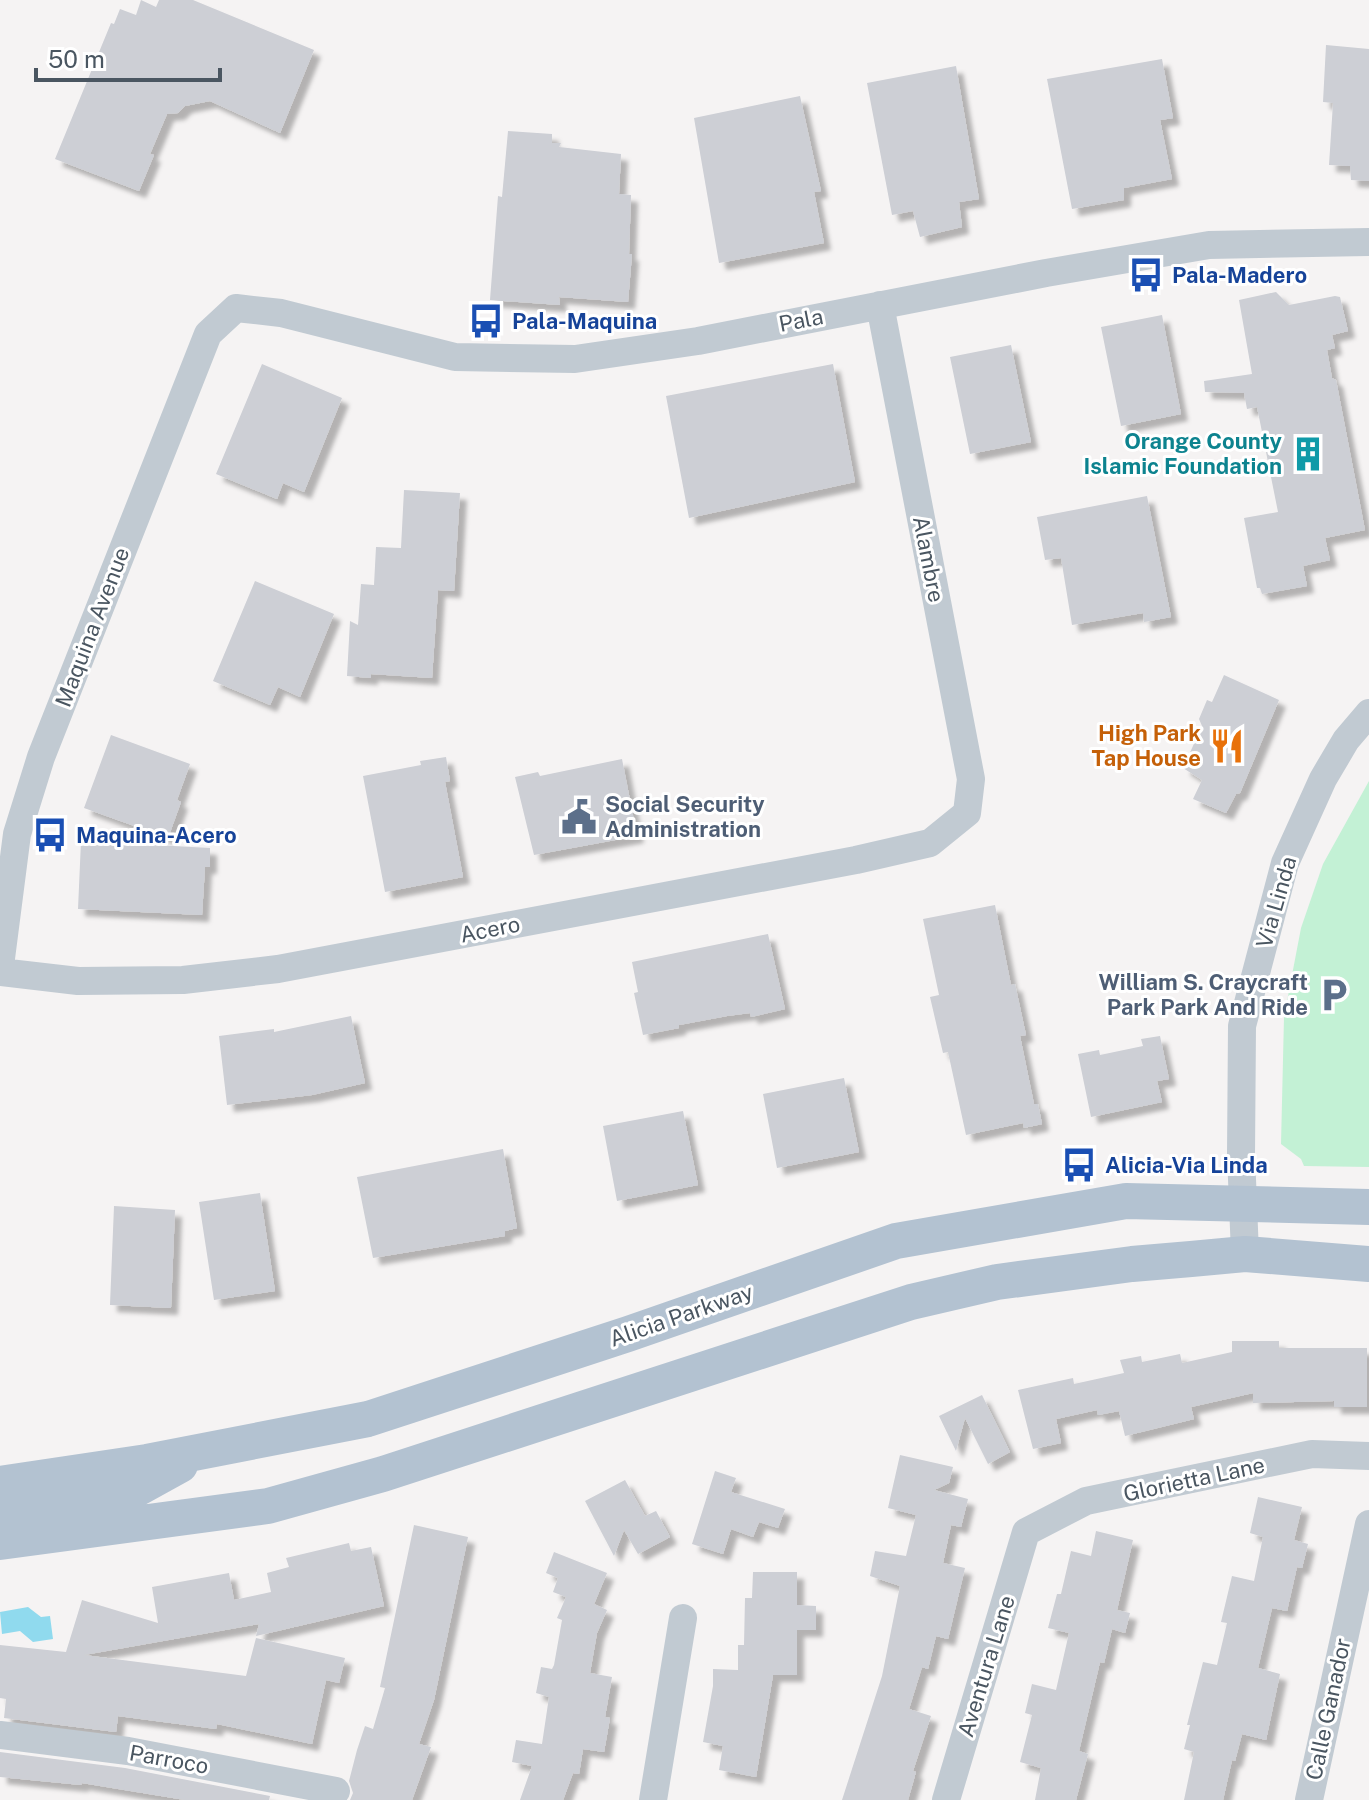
<svg xmlns="http://www.w3.org/2000/svg" width="1369" height="1800" font-family="'Public Sans',sans-serif">
<style>
.green{fill:#c3f1d5}
.water{fill:#90daee}
.building{fill:#cdcfd5;filter:url(#shadow)}
.lines{fill:none;stroke-linecap:round;stroke-linejoin:round}
.minor{stroke:#c1cad2;stroke-width:28}
.major{stroke:#b3c2d1;stroke-width:36}
.labels{text-anchor:middle;stroke-width:6;stroke-linejoin:round;paint-order:stroke}
.transit-label{font-size:22px;font-weight:bold;fill:#164399;stroke:#fff;text-anchor:start}
.street-label{font-size:22px;fill:#4a5661;stroke:#fff}
.culture-label{font-size:22px;font-weight:bold;fill:#0d838f;stroke:#fff;text-anchor:end}
.food-label{font-size:22px;font-weight:bold;fill:#c56008;stroke:#fff;text-anchor:end}
.service-label{font-size:22px;font-weight:bold;fill:#4e5e75;stroke:#fff;text-anchor:start}
</style>
<defs>
<filter id="shadow"><feDropShadow dx="7" dy="7" stdDeviation="2" flood-color="#0004"/></filter>
</defs>
<rect width="100%" height="100%" fill="#f5f3f3"/>
<path class="green" d="M1369,781v386l-65,-1 -3,-7 -20,-15 3,-127 17,-89 22,-64z"/>
<path class="water" d="M28,1607l13,10 9,-1 3,23 -20,3 -13,-11 -18,3 -2,-22z"/>
<path class="building" d="M141,0l15,7 3,-7h34l121,50 -34,83 -70,-32 -25,5 -7,7 -11,1 -17,40 4,1 -15,36 -84,-32 56,-136 3,1 6,-15 16,6z
M1326,45l43,4v132l-18,-1 -1,-14 -21,-1 4,-62 -10,-1z
M1162,59l11,59 -13,2 12,59 -48,9v12l-52,9 -25,-130z
M956,66l23,133 -20,3 3,25 -42,10 -7,-26 -21,4 -25,-132z
M800,96l21,95 -7,1 10,51 -105,20 -25,-145z
M508,131l44,3v9h9l-2,4 62,7 -2,40 12,1 -2,59h3l-4,48 -69,-5 1,8 -70,-5 8,-104 4,1z
M1276,292l13,13 46,-9 5,1 8,34 -16,4 3,13 -8,2 5,28 4,2 29,150 -40,8 5,22 -27,6 4,20 -45,8 -2,-6h-3l-13,-70 34,-6 -21,-105 -10,2 -3,-16 -39,-1 -1,-11 48,-7 -13,-74z
M1162,315l19,99 -60,12 -20,-99z
M1011,345l20,97 -61,12 -20,-97z
M262,364l80,34 -38,94 -21,-9 -6,16 -61,-25z
M833,364l22,118 -166,36 -23,-122z
M404,490l56,3 -6,98 -16,-1 -6,88 -61,-4v4l-24,-2 3,-55 8,4 3,-41 13,1 2,-38 25,1z
M1147,496l24,121 -27,5 -1,-9 -71,12 -11,-67 -16,2 -8,-43z
M255,581l79,33 -34,83 -22,-10 -8,18 -57,-24z
M1224,675l55,25 -39,93 -4,1 -10,19 -33,-14 9,-19 -19,-12 19,-42 -3,-7 8,-19 5,2z
M111,735l79,29 -13,36 4,2 -13,36 -84,-30z
M446,757l4,24 -5,1 18,95 -78,15 -22,-116 58,-11 -1,-4z
M622,759l15,77 -103,19 -19,-78 23,-5 2,4z
M81,841l129,7v19h-5l-3,48 -124,-6z
M995,905l16,80 4,-1 11,51 -6,1 14,68h4l4,20 -18,4 -1,-5 -57,12 -18,-83 -5,1 -13,-56 9,-2 -16,-76z
M768,934l17,75 -34,8 -1,-4 -23,3 -48,9v3l-36,7 -9,-42 4,-1 -6,-30z
M351,1016l14,67 -53,12 -85,10 -8,-69 55,-7v3z
M1160,1036l9,43 -12,2 5,21 -71,15 -13,-63 21,-4 1,5 43,-9 -2,-7z
M844,1078l15,74 -82,16 -14,-74z
M683,1111l15,74 -81,16 -14,-75z
M503,1149l14,79 -12,3v5l-132,22 -16,-81z
M260,1193l15,98 -61,9 -15,-98z
M114,1206l61,4 -4,98 -61,-3z
M1232,1341h47v7h88v59h-33v-6l-81,2v-10l-62,14 3,12 -69,17 -6,-25 -21,4 -1,-5 -41,9 5,24 -28,6 -15,-59 55,-12 1,6 50,-11 -4,-13 21,-4 1,6 38,-8 2,9 50,-11z
M982,1395l28,57 -22,12 -23,-46 -9,33 -17,-35z
M900,1455l53,12 -4,16 -15,7 34,9 -7,28 -10,-2 -8,38 22,5 -17,71 -12,-3 -8,33 -6,-2 -13,42 22,7 -18,55 3,1 -8,28h-66l40,-124 18,-90 -30,-10 5,-25 31,5 10,-41 -28,-7z
M715,1471l21,7 -5,14 54,17 -7,19 -19,-6 -6,15 -22,-8 -8,25 -31,-10z
M625,1480l20,36 11,-5 14,26 -32,17 -14,-24 -10,26 -29,-55z
M1258,1497l44,10 -8,33 14,4 -6,24 -5,-1 -10,44 -15,-3 -14,60 22,6 -14,66 -24,-6 -7,27 -3,-1 -9,40h-39l10,-48 -10,-3 6,-24h-3l16,-63 14,3 10,-42 -6,-1 11,-46 22,5 9,-44 -13,-4z
M414,1525l54,12 -34,163 -15,44 12,3 -19,53h-62l3,-7 -4,-12 8,-31 8,-24 8,3 12,-41 -5,-1z
M1096,1531l37,9 -16,70 13,3 -5,20 -13,-4 -8,34 -4,-1 -21,89 9,3 -12,46h-41l6,-32 -21,-6 12,-47 -7,-2 7,-29 24,6 13,-57 -21,-5 9,-34h4l10,-43 20,5z
M349,1543l2,8 20,-4 13,59 -128,30 3,-12 -175,31 162,21 10,-38 89,20 -6,25 -13,-3 -14,64 -95,-20 -1,5 -98,-13 -2,16 -112,-14 2,-19 -6,-1v-53l66,7 16,-52 76,23 -6,-36 77,-14 5,27 37,-8 -4,-19 22,-6 -3,-9z
M554,1552l53,21 -13,31 13,6 -10,23 -7,40 22,4 -7,40 5,1 -6,34 -21,-3 -4,25 -6,-1 -10,27h-43l12,-34 -20,-4 4,-22 26,4 7,-47 -13,-4 5,-26 11,2 2,-4 8,-45 -5,-2 9,-21 -13,-5 5,-14 -12,-5z
M753,1572h44v33l19,1v24h-19v45h-24l-17,102 -37,-7 4,-24 -20,-4 10,-56v-17l25,1v-25h6l1,-47h7z
M0,1752l125,16 145,28 -1,4h-84l-103,-17 -1,2 -81,-8z"/>
<g class="lines">
<path class="minor" d="M0,966l17,-132 24,-77 167,-423 28,-26 45,5 174,44 120,2 123,-18 348,-68 163,-28 160,-3
M0,972l78,9 105,-1 95,-11 578,-109 74,-17 37,-30 4,-34 -91,-474
M1245,1254l-4,-100 1,-128 43,-163 38,-84 23,-39 23,-27
M0,1735l128,16 208,40
M653,1800l30,-182
M946,1800l80,-268 60,-31 226,-47 57,2
M1309,1800l60,-276"/>
<path class="major" d="M0,1484l147,-22 221,-43 260,-85 268,-93 230,-40 243,6
M0,1511l122,-14 58,-32
M0,1542l268,-36 115,-32 528,-172 86,-20 135,-18 59,-5 54,-5 124,10"/>
</g>
<defs>
<g id="bus-bare" transform="scale(2.76)"><path d="M-5-6H5V4H4V6H2V4H-2V6H-4V4H-5ZM-3.5-4V0h7V-4ZM-3.5 1.2v1.5H-2V1.2ZM2 1.2v1.5H3.5V1.2Z" fill="#1a4fb4" stroke="#fff" stroke-width="2.5" paint-order="stroke"/></g>
<g id="building-bare" transform="scale(2.76)"><path d="M-4-6H4V6H1V3H-1V6H-4ZM-2.5-4.3h1.7v1.8h-1.7ZM.8-4.3h1.7v1.8H.8ZM-2.5-1h1.7V.8h-1.7ZM.8-1h1.7V.8H.8Z" fill="#0f9aa8" stroke="#fff" stroke-width="2.5" paint-order="stroke"/></g>
<g id="restaurant-bare" transform="scale(2.76)"><path d="M-5-6h1v4h1v-4h1v4h1v-4h1v5L-1.5 .5V6h-2V.5L-5-1ZM5-6V6H3V1.5H1.5Q1.5-4 5-6Z" fill="#e8710a" stroke="#fff" stroke-width="2.5" paint-order="stroke"/></g>
<g id="civic-bare" transform="scale(2.76)"><path d="M-.6-6.5H3V-4.5H.6V-3L4-1V1h2V6H-6V1h2V-1L-.6-3ZM-1.2 2.5V6h2.4V2.5Z" fill="#5c6f8a" stroke="#fff" stroke-width="2.5" paint-order="stroke"/></g>
<g id="parking-bare" transform="scale(2.76)"><path d="M-3.5-5.5H1a3.5 3.5 0 0 1 0 7H-1V5.5H-3.5ZM-1-3.4V-.6H.8a1.4 1.4 0 0 0 0-2.8Z" fill="#5c6f8a" stroke="#fff" stroke-width="2.5" paint-order="stroke"/></g>
</defs>
<g fill-rule="evenodd">
<use href="#bus-bare" x="1146" y="275"/>
<use href="#bus-bare" x="486" y="321"/>
<use href="#building-bare" x="1308" y="454"/>
<use href="#restaurant-bare" x="1227" y="746"/>
<use href="#civic-bare" x="579" y="817"/>
<use href="#bus-bare" x="50" y="835"/>
<use href="#parking-bare" x="1334" y="995"/>
<use href="#bus-bare" x="1079" y="1165"/>
</g>
<g class="labels">
<g class="transit-label">
<text x="1172" y="283">Pala-Madero</text>
<text x="512" y="329">Pala-Maquina</text>
<text x="76" y="843">Maquina-Acero</text>
<text x="1105" y="1173">Alicia-Via Linda</text>
</g>
<g class="street-label">
<text transform="translate(801 320) rotate(-11)" y="8">Pala</text>
<text transform="translate(929 559) rotate(79)" y="8">Alambre</text>
<text transform="translate(92 627) rotate(-69)" y="8">Maquina Avenue</text>
<text transform="translate(1276 902) rotate(-74)" y="8">Via Linda</text>
<text transform="translate(490 929) rotate(-11)" y="8">Acero</text>
<text transform="translate(681 1315) rotate(-19)" y="8">Alicia Parkway</text>
<text transform="translate(1194 1479) rotate(-12)" y="8">Glorietta Lane</text>
<text transform="translate(986 1666) rotate(-73)" y="8">Aventura Lane</text>
<text transform="translate(1328 1709) rotate(-78)" y="8">Calle Ganador</text>
<text transform="translate(169 1759) rotate(10)" y="8">Parroco</text>
</g>
<g class="culture-label">
<text x="1282" y="449">Orange County<tspan x="1282" dy="25">Islamic Foundation</tspan></text>
</g>
<g class="food-label">
<text x="1201" y="741">High Park<tspan x="1201" dy="25">Tap House</tspan></text>
</g>
<g class="service-label">
<text x="605" y="812">Social Security<tspan x="605" dy="25">Administration</tspan></text>
<text x="1308" y="990" text-anchor="end">William S. Craycraft<tspan x="1308" dy="25">Park Park And Ride</tspan></text>
</g>
</g>
<path d="M36 68v12h184v-12" fill="none" stroke="#4a5661" stroke-width="4"/>
<text x="48" y="68" font-size="24" fill="#4a5661" stroke="#ffffff" stroke-width="6" paint-order="stroke">50 m</text>
</svg>
